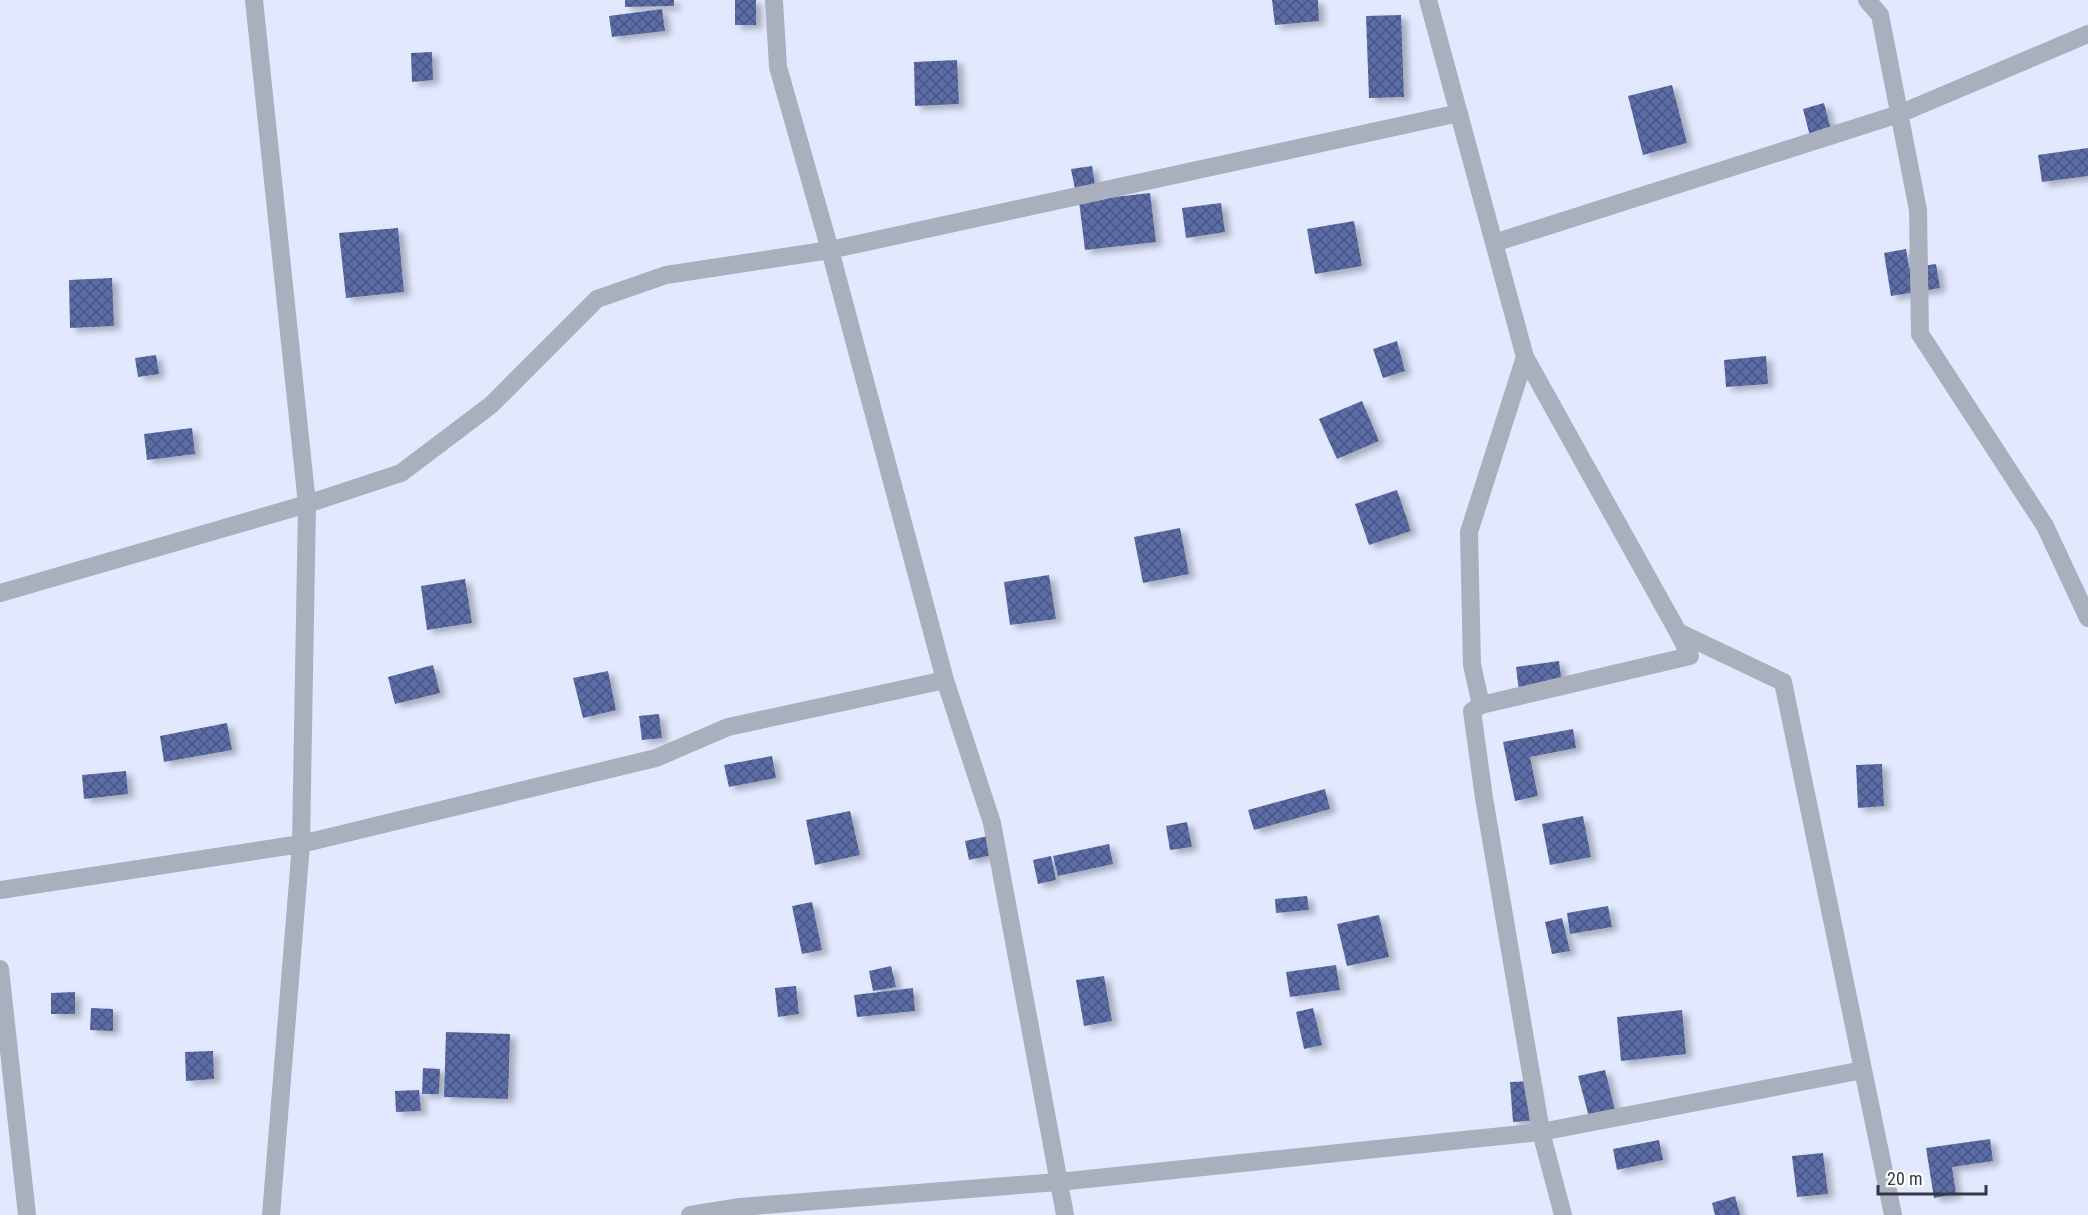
<svg xmlns="http://www.w3.org/2000/svg" width="2088" height="1215" font-family="'Roboto Condensed',sans-serif">
<style>
.building{fill:url(#building-cross-hatch);filter:url(#shadow)}
.lines{fill:none;stroke-linecap:round;stroke-linejoin:round}
.minor{stroke:#aaafbd;stroke-width:18}
</style>
<defs>
<pattern id="building-cross-hatch" width="8" height="8" patternUnits="userSpaceOnUse" patternTransform="scale(1.5)"><rect width="8" height="8" fill="#5b6ca6"/><path d="M0 0l8 8M0 8l8-8" fill="none" stroke="#485582"/></pattern>
<filter id="shadow"><feDropShadow dx="6" dy="4" stdDeviation="3" flood-color="#0004"/></filter>
</defs>
<rect width="100%" height="100%" fill="#e2e9fe"/>
<path class="building" d="M625,0h49v6l-49,1z
M735,0h21v25h-21z
M1272,0h46l1,21 -44,4z
M662,9l3,22 -53,6 -3,-21z
M1401,15l3,82 -35,1 -3,-82z
M432,52l1,28 -21,2 -1,-29z
M957,60l2,44 -44,2 -1,-44z
M1672,85l15,58 -44,12 -15,-59z
M1824,103l8,31 -21,6 -8,-31z
M2088,148v28l-46,6 -4,-27z
M1092,166l4,25 -20,3 -5,-25z
M1150,193l6,49 -71,8 -6,-49z
M1221,203l4,29 -39,6 -4,-30z
M1354,221l8,45 -47,8 -8,-45z
M398,228l6,64 -58,6 -7,-65z
M1906,249l3,19 27,-4 4,24 -49,8 -7,-43z
M112,278l2,48 -44,2 -1,-48z
M1397,341l8,30 -22,7 -10,-29z
M156,355l3,19 -21,3 -3,-19z
M1766,356l2,28 -42,3 -2,-27z
M1362,401l17,40 -42,18 -18,-40z
M192,428l3,26 -48,6 -3,-26z
M1397,490l14,41 -42,14 -14,-41z
M1180,528l9,46 -46,9 -9,-46z
M1049,575l7,44 -46,6 -6,-43z
M465,579l7,44 -45,7 -6,-44z
M1559,661l3,24 -43,6 -3,-24z
M433,665l7,28 -45,11 -7,-27z
M608,671l8,39 -33,8 -10,-40z
M659,714l3,24 -20,2 -3,-24z
M227,723l5,27 -68,12 -4,-26z
M1573,729l3,19 -46,9 8,39 -23,5 -12,-59z
M772,756l4,22 -47,9 -5,-22z
M1882,764l2,42 -26,2 -2,-43z
M126,771l2,23 -44,5 -2,-24z
M1325,789l5,20 -76,21 -6,-20z
M850,811l10,44 -45,10 -9,-45z
M1583,816l8,41 -41,8 -8,-41z
M1187,822l5,25 -22,3 -4,-24z
M988,836l4,19 -23,5 -4,-19z
M1109,844l4,20 -55,12 -5,-20z
M1051,856l5,24 -18,4 -5,-24z
M1307,896l2,14 -33,3 -1,-14z
M812,902l10,48 -20,4 -10,-48z
M1608,906l4,21 -42,7 -3,-21z
M1379,915l10,42 -42,9 -10,-42z
M1562,918l8,33 -18,3 -7,-32z
M1336,965l4,25 -50,7 -4,-25z
M891,966l5,21 -23,4 -4,-20z
M1104,976l8,45 -28,5 -8,-46z
M796,986l3,28 -21,3 -3,-29z
M913,988l2,23 -58,6 -3,-22z
M75,992v22h-24v-21z
M91,1008l22,1v22l-23,-1z
M1313,1008l9,37 -18,4 -8,-37z
M1682,1010l4,44 -65,7 -4,-44z
M446,1032l64,2 -2,65 -64,-2z
M213,1051l1,28 -28,2 -1,-29z
M423,1068l17,1 -1,25h-17z
M1605,1070l10,40 -26,7 -11,-41z
M1534,1081l4,39 -25,2 -3,-40z
M419,1090l2,21 -25,1 -1,-21z
M1990,1139l3,22 -41,6 4,27 -22,4 -8,-50z
M1659,1140l4,20 -46,10 -4,-21z
M1823,1153l5,41 -31,3 -5,-41z
M1735,1196l5,19h-25l-3,-12z"/>
<g class="lines">
<path class="minor" d="M254,0l53,504 -6,340 -30,371
M774,0l4,67 52,183 115,430 47,143 73,392
M1428,0l97,357 153,275 105,50 110,533
M1867,0l13,15 38,195 2,124 125,192 43,92
M1494,243l405,-129 189,-80
M0,593l307,-89 94,-31 90,-68 106,-106 69,-24 164,-25 629,-137
M1481,705l-9,-40 -3,-133 56,-175
M0,890l301,-46 355,-86 72,-31 217,-47
M0,969l27,246
M690,1215l50,-8 318,-25 483,-50 322,-62
M1563,1215l-22,-83 -57,-334 -12,-87 9,-6 209,-49 -12,-24"/>
</g>
<path d="M1878 1185v9h108v-9" fill="none" stroke="#333845" stroke-width="3"/>
<text x="1887" y="1185" font-size="18" fill="#333845" stroke="#ffffff" stroke-width="4.5" paint-order="stroke">20 m</text>
</svg>
